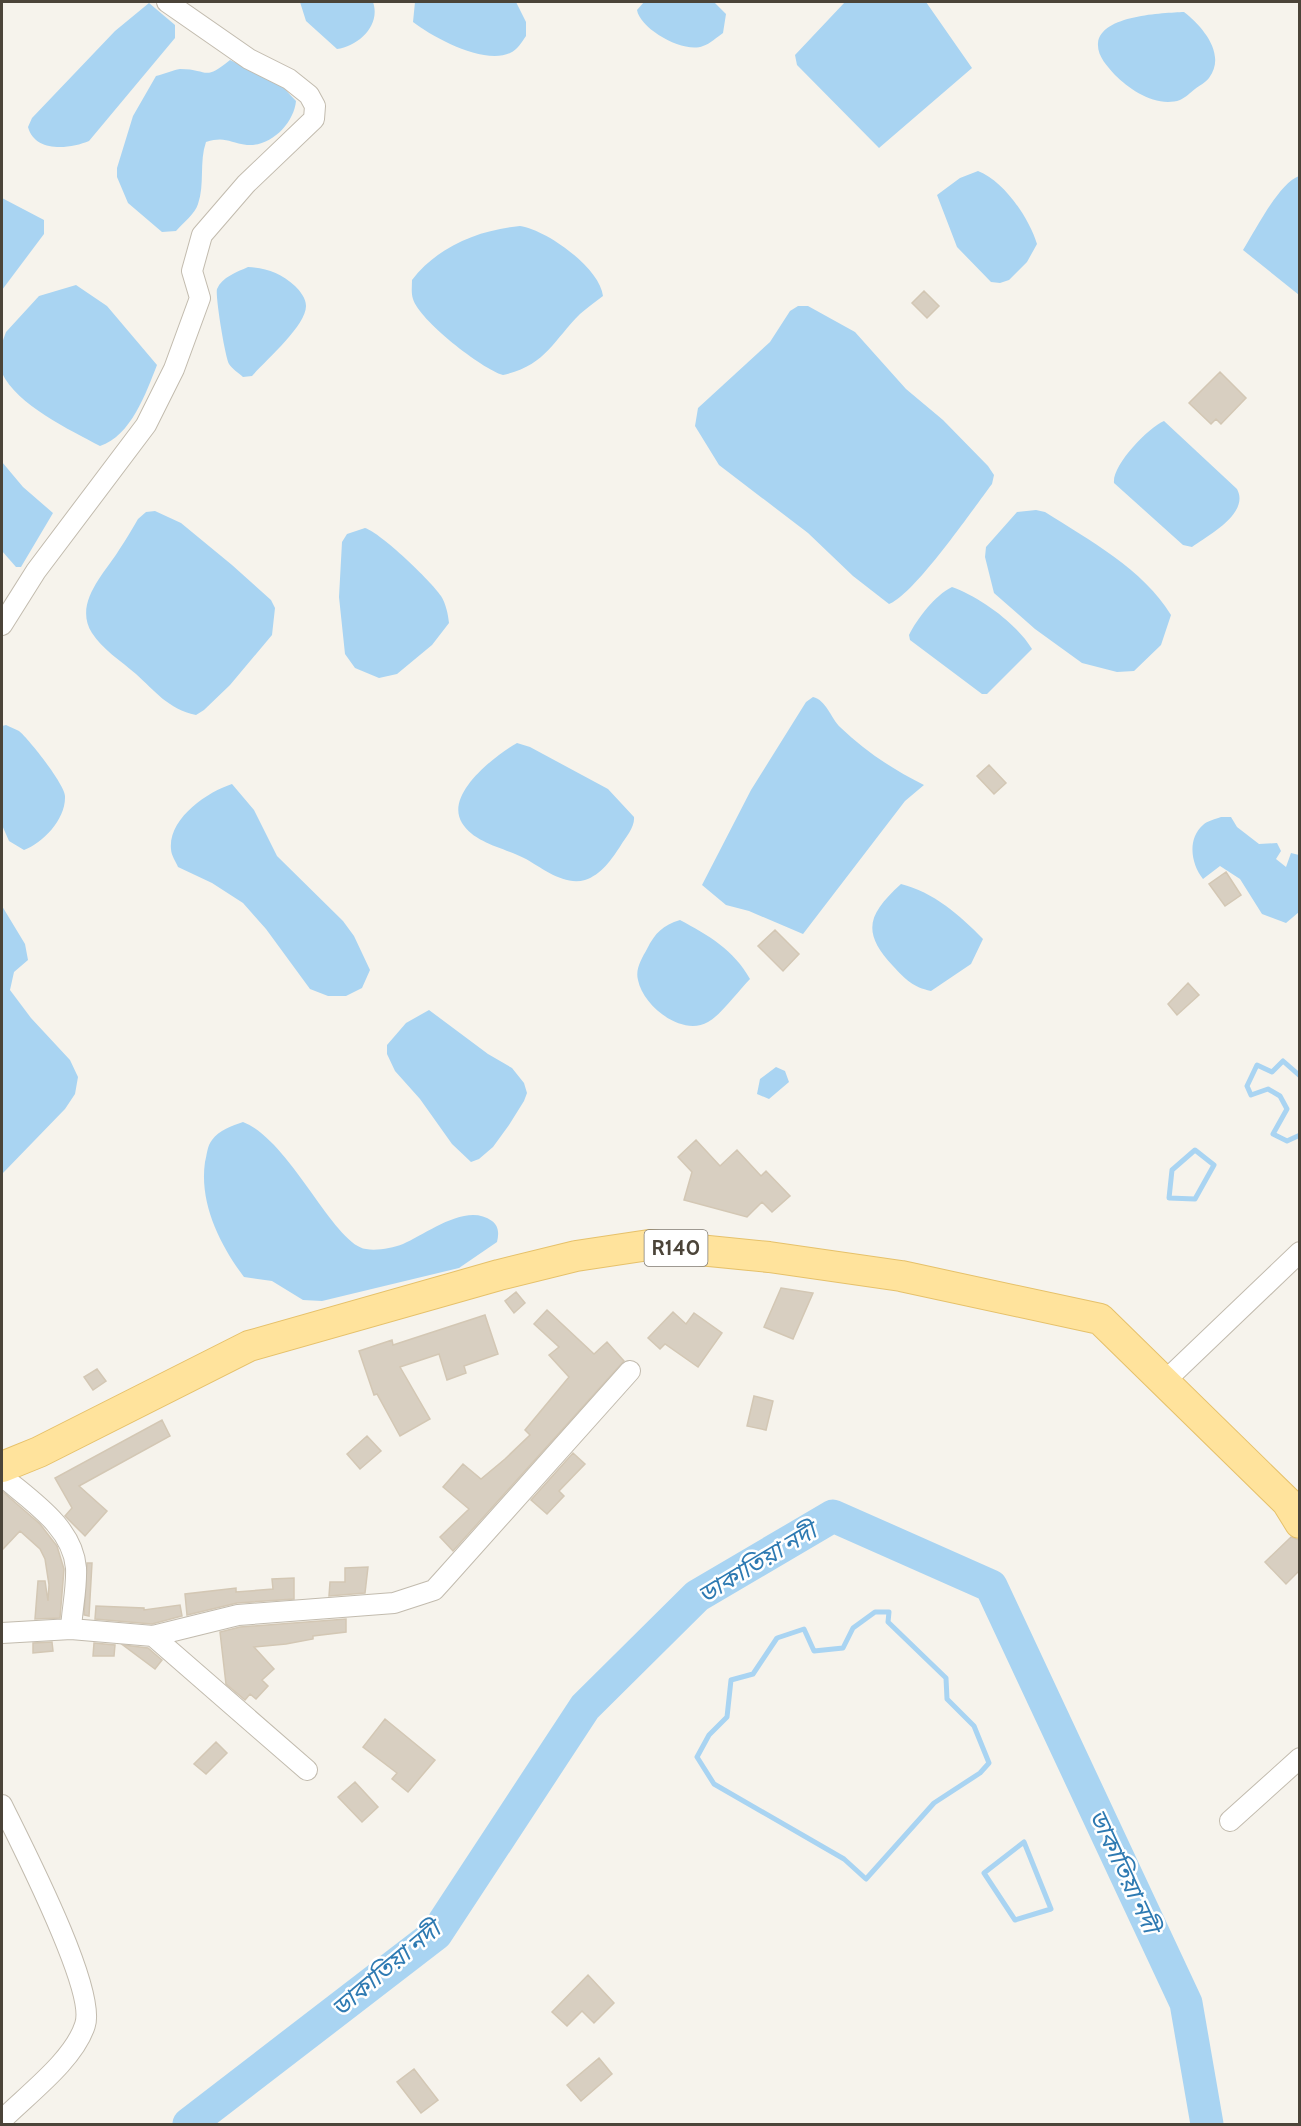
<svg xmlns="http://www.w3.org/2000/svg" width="1301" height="2126" font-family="Cabin,'Noto Sans Bengali',sans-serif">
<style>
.water{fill:#a9d4f2}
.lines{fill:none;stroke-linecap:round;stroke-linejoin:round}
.stream{stroke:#a9d4f2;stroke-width:5}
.river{stroke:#a9d4f2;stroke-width:33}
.building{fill:#d8cfc1;stroke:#d3c7b4;stroke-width:1.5}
.minor-casing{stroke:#c2bbae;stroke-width:22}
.primary-casing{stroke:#e6c16a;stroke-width:32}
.minor{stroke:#fff;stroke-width:20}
.primary{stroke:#ffe39c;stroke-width:30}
.labels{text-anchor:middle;stroke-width:5;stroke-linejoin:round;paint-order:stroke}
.shield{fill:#fff;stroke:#817c74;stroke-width:1.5}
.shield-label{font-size:21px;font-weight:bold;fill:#4b4439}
.water-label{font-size:24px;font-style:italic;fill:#2e7ab2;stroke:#fff}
</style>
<rect width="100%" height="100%" fill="#f6f3ec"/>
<path class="water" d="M300,2h73c8,23 -14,44 -36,47l-31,-28z
M415,2h101l10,20v14c-4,6 -9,14 -16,17 -26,12 -76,-15 -97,-31z
M644,2h70l12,12 -3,19c-6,4 -13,11 -20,13 -19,8 -63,-17 -66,-36z
M845,2h81l46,66 -93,80 -82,-83 -2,-10z
M149,3l26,22v13l-86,103c-19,8 -54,12 -61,-14l4,-9 83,-87z
M1184,12c18,14 43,42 25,66 -3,4 -10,8 -14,11 -4,3 -10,9 -15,11 -23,8 -50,-10 -65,-25 -8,-9 -18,-19 -17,-32 3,-28 65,-30 86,-31z
M230,60l50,24 16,17c-2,22 -25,46 -49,44 -18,-2 -21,-9 -41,-3 -7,20 -1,42 -8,62 -3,10 -15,19 -22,27l-14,1 -34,-29 -11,-26v-9l16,-52 23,-40c8,-2 17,-6 24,-7 29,0 23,13 50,-9z
M978,171c26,10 51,47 59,73l-10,18 -18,18 -9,3 -9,-1 -34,-35 -20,-52 23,-17z
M1299,176h1l-1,119 -56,-45c12,-19 36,-67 56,-74z
M2,198l42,22v14l-42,56z
M520,226c27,4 80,42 83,70 -8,6 -16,12 -23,18 -27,27 -35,52 -77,61 -21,-6 -84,-55 -90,-76 -2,-6 -1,-13 -1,-19 26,-34 67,-50 108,-54z
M248,267c18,1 33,6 47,19 5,5 11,12 11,20 0,20 -41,55 -54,70l-9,1c-4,-4 -11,-8 -14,-13 -4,-7 -14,-69 -12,-75 5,-12 20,-17 31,-22z
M76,285l31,21 50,59c-11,28 -26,71 -57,81 -30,-16 -83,-41 -98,-73v-30l4,-11 33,-36z
M798,306h10l47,26 51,57 37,31 45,46 6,9 -2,9c-19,25 -78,111 -103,120l-36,-28 -45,-43 -89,-68 -24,-39 3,-18 72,-66 20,-31z
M1164,421l73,68c13,24 -28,46 -45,58l-9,-2 -69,-62c-2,-18 34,-55 50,-62z
M2,462l21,25 30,26 -32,54h-5l-14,-16z
M1036,510l9,2c44,28 98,57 126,103l-10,30 -27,26 -17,1 -35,-9 -47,-34 -41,-36 -9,-36 1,-10 31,-35z
M155,511l26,12 51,42 39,35 4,8 -3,27 -42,50 -26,25 -8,5c-28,-6 -41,-24 -60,-41 -15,-13 -34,-25 -44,-41 -19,-30 13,-60 27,-83 7,-10 13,-21 19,-31l8,-7z
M365,528c16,5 66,53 76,68 5,8 7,18 8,27l-17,22 -35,29 -18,4 -24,-10 -10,-14 -6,-57 3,-55 5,-8z
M952,587c28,10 64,36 80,62l-45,45h-5l-72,-54 -1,-5c8,-16 26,-40 43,-48z
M813,697c13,3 18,21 27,30 25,24 52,42 84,58l-19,16 -102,133 -54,-23 -23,-6 -24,-20 49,-95 55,-88z
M6,725c4,2 9,4 13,6 10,8 46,54 46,65 1,23 -22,47 -41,54l-15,-9 -7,-16v-99z
M517,743l13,4 78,42 26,28c1,10 -8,20 -13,28 -9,14 -20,30 -36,35 -21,6 -43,-12 -59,-21 -20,-11 -51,-15 -64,-36 -18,-29 34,-68 55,-80z
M232,784l22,26 23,46 66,65 11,15 16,34 -8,18 -16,8h-18l-18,-7 -44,-60 -23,-26 -31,-20 -34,-16c-2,-5 -7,-12 -7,-18 -3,-30 36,-57 61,-65z
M1221,817h10l6,10 22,17 18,-1 4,8 -5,8 10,8 5,-14 8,2v57l-13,11 -24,-9 -22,-35 -20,-13 -17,13c-12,-15 -16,-40 0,-54 4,-4 13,-6 18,-8z
M901,884c32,8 59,31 82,55l-12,25 -40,27c-18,-4 -25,-11 -38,-25 -32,-34 -25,-52 8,-82z
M2,906l23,38 3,16 -14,12 -4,18 21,28 39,42 8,17 -3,17 -10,15 -63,65z
M680,920c28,15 54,30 70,59 -11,11 -29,36 -42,43 -26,15 -65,-16 -70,-42 -3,-11 4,-22 9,-31 8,-16 16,-24 33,-29z
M429,1010l59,44 24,14 12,15 3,10 -3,8 -15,24 -16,22 -14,12 -8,3 -19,-18 -32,-45 -25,-28 -8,-17v-9l19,-22z
M776,1067l9,4 4,11 -20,17 -12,-5 3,-15z
M243,1122c47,18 91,123 123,127 11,2 26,-1 37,-5 24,-10 63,-42 89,-23 7,5 7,13 5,21l-38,26 -137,33 -19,-1 -31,-19 -28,-4c-24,-32 -45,-74 -39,-115 2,-7 2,-16 7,-22 7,-10 20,-14 31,-18z"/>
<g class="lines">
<path class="stream" d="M1300,1076l-17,-15 -11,11 -15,-7 -10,21 4,9 17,-6 12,7 7,13 -14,25 14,7 13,-6
M1195,1150l19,15 -19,34 -26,-1 3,-28z
M875,1612h14l-1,10 58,56 1,21 27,27 15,37 -9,10 -46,30 -68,76 -22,-20 -130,-75 -17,-27 12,-22 18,-18 4,-37 22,-6 24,-36 27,-9 10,22 29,-3 10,-20z
M1024,1842l27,67 -36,11 -31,-47z"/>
<path class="river" d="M189,2124l247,-190 149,-227 112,-111 136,-80 158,70 195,417 21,121"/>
</g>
<path class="building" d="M924,291l15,15 -12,12 -15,-15z
M1220,372l26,26 -25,26 -5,-5 -5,5 -22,-21z
M989,765l17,18 -12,11 -17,-18z
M1226,872l15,23 -16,11 -16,-22z
M775,930l24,24 -16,17 -25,-25z
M1188,983l11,12 -22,20 -9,-11z
M696,1140l24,26 17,-16 24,26 5,-5 24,25 -18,16 -10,-10 -15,15 -63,-17 8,-28 -14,-15z
M781,1288l32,5 -20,46 -29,-12z
M516,1292l9,11 -11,10 -9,-12z
M547,1310l47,44 13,-12 17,19 -171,190 -13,-14 29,-28 -26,-22 20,-23 18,15 24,-20 25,-24 -5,-5 44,-53 -20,-22 10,-8 -25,-23z
M673,1312l13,12 8,-11 28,20 -24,34 -33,-23 -5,5 -12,-11z
M485,1315l13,39 -34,12 2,7 -19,7 -8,-26 -39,13 30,52 -30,17 -23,-42 -3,1 -15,-44 33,-11 1,5z
M97,1369l9,12 -13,9 -9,-13z
M754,1396l19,5 -7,29 -19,-4z
M162,1420l8,16 -91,50 28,25 -22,25 -20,-20 7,-8 -17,-30z
M367,1436l14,15 -21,18 -13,-15z
M573,1453l12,11 -26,27 5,5 -17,18 -16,-14z
M2,1491l38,33 17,22 7,23 -4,49 -25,1 3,-38h7l3,20 1,-16 -4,-26 -5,-10 -20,-18 -18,19z
M1291,1537l8,3v31l-13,13 -21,-22z
M87,1563h5l-3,53 -5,-1z
M368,1567l-3,26 -36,3 1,-14h15v-14z
M294,1578v21l-57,4 -50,12 -2,-21 51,-6v4l37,-3 -1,-10z
M180,1605l2,11 -30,8 -57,-5 1,-13 48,2v2z
M346,1619v13l-33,4v3l-27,5 -32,3 20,22 -12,11 6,6 -12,13 -6,-5 -5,6 -19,-16 -6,-52 20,-5z
M52,1642l1,9 -20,2v-10z
M94,1643l21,2 -1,11h-21z
M123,1645l25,3 14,12 -7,9z
M385,1719l50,41 -27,32 -16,-13 5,-6 -34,-26z
M216,1742l11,11 -21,21 -12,-10z
M355,1782l23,25 -16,15 -24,-25z
M588,1975l26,28 -20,20 -12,-12 -15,15 -15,-14z
M599,2058l13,16 -31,27 -14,-16z
M414,2069l24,31 -17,13 -24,-31z"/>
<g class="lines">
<g class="minor-casing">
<path id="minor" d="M2,625l34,-54 110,-146 28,-56 26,-71 -8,-27 10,-36 44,-51 68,-65 1,-13 -6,-11 -20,-16 -40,-20 -82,-57
M1164,1382l136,-130
M2,1476c28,24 71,51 74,92 1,20 -4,41 -5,61
M2,1633l69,-4 82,7 85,-21 156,-12 40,-13 10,-11 186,-208
M153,1636l154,134
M2,1805c18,37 95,185 83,220 -11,35 -57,69 -83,95
M1230,1821l70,-63"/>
</g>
<g class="primary-casing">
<path id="primary" d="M2,1467l37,-15 210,-106 250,-71 77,-19 73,-11 120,12 132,19 199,43 187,183 13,21"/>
</g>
<use href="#minor" class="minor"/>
<use href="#primary" class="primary"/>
</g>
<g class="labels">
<rect class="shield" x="644.5" y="1230" width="63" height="36" rx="4.5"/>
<g class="shield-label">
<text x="676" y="1255">R140</text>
</g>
<g class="water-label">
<text transform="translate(757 1563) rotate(-31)" y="8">ডাকাতিয়া নদী</text>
<text transform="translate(1124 1871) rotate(65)" y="8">ডাকাতিয়া নদী</text>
<text transform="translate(386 1969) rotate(-40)" y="8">ডাকাতিয়া নদী</text>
</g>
</g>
<rect width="1301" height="2126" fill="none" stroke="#4b4439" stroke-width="6"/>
</svg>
